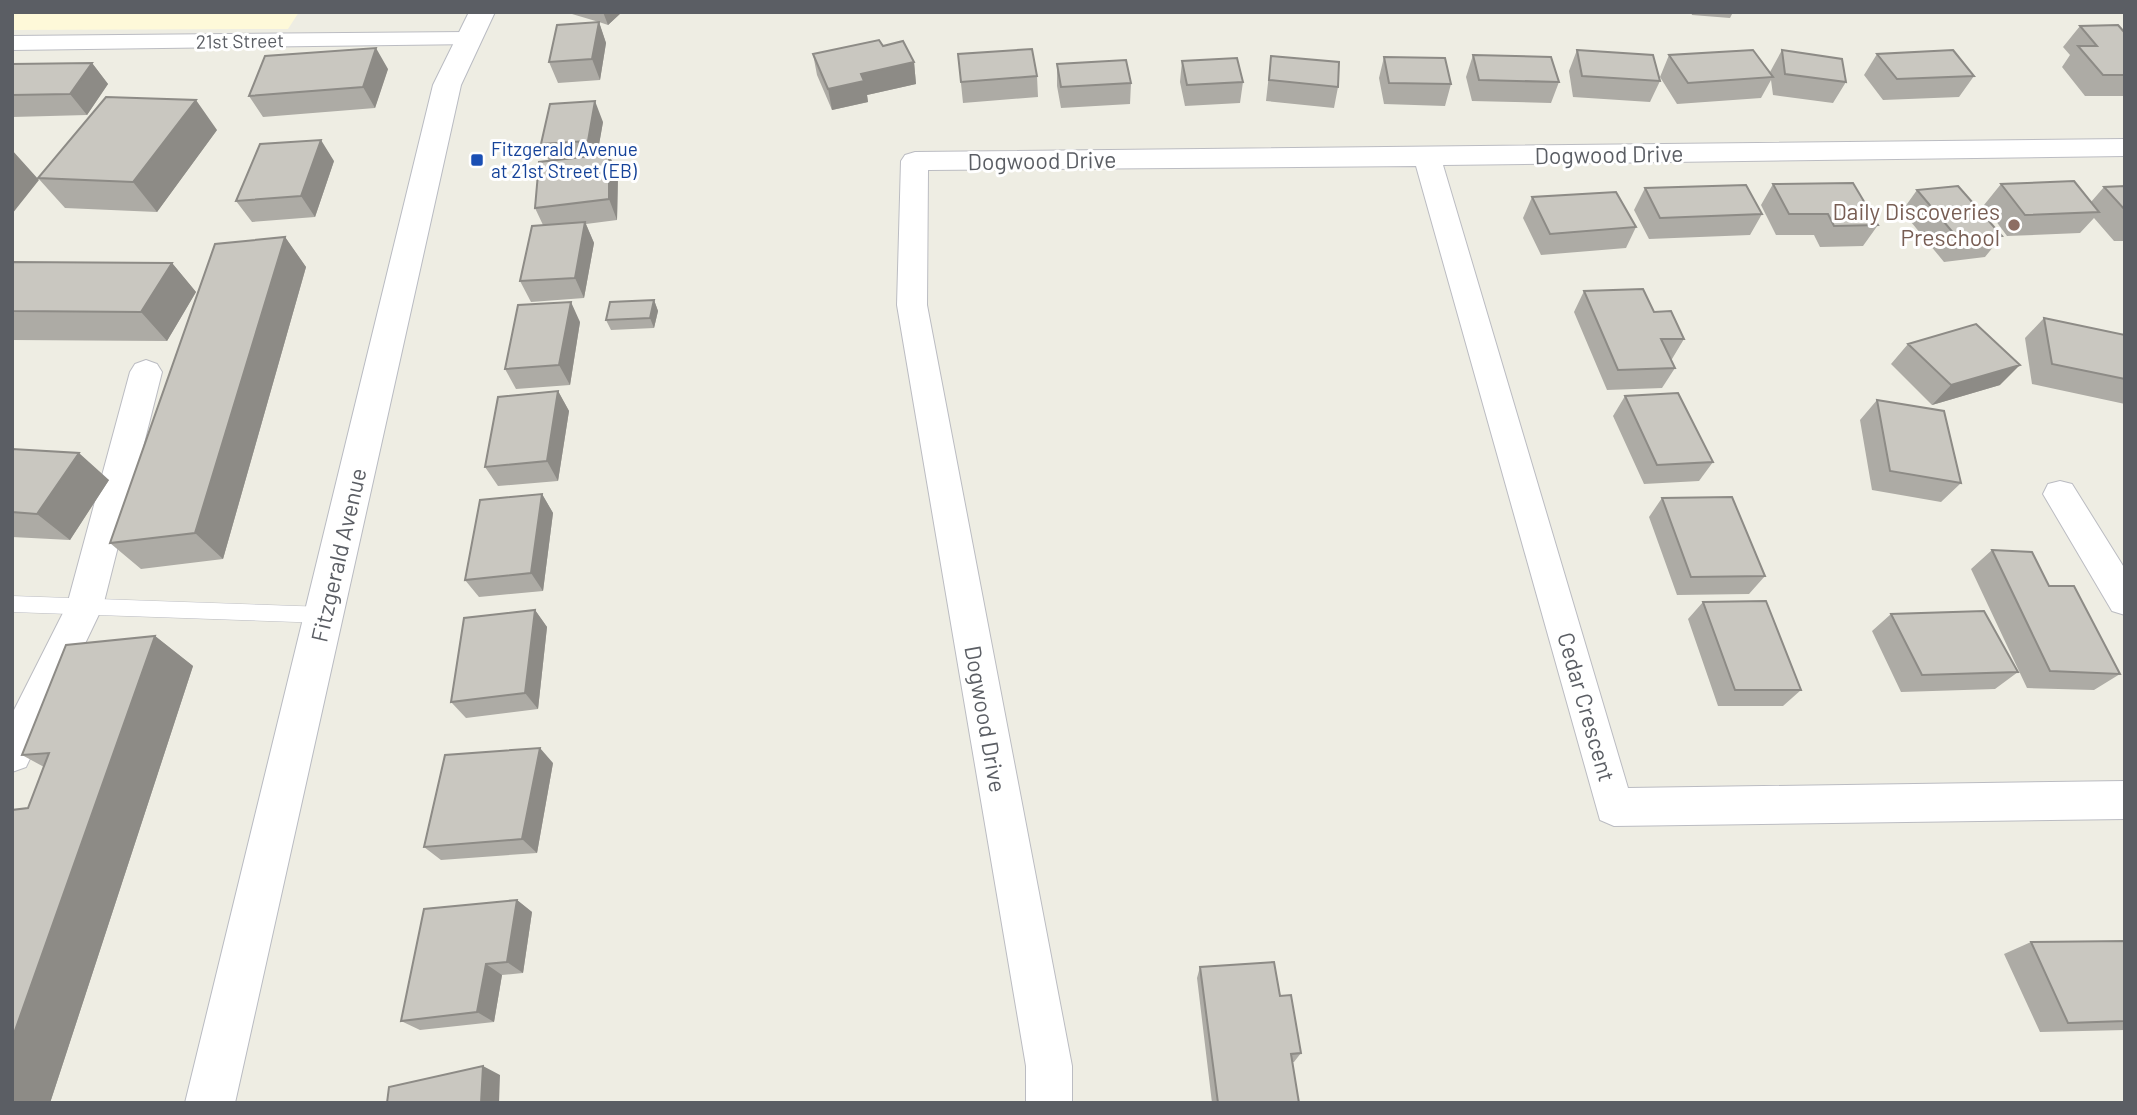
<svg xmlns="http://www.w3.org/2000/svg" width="2137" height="1115" font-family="Barlow,sans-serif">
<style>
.commercial{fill:#fef9d9}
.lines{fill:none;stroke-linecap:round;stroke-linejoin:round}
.lane-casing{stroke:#bbbcc2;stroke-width:1}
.street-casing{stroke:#bbbcc2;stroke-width:2}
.secondary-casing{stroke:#b9bbc2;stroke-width:2}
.lane{fill:#fff;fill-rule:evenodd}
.street{fill:#fff;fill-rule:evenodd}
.secondary{fill:#fff;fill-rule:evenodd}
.wall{fill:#adaba5}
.shaded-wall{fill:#8d8b86}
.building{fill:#c9c7c0;stroke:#8d8b86;stroke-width:2}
.transit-dot{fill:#1a4fb4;stroke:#fff;stroke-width:2.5}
.education-dot{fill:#8d6e63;stroke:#fff;stroke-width:2.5}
.labels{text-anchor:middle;stroke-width:6;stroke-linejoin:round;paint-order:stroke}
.far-street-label{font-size:19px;fill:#5b5e64;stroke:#fff}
.far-transit-label{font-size:19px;fill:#164399;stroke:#fff;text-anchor:start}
.street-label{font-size:23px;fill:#5b5e64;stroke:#fff}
.education-label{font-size:23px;fill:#785e54;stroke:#fff;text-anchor:end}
</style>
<rect width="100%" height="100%" fill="#eeede3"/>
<path class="commercial" d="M12,12h287l-11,17 -276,1z"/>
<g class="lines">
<g class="lane-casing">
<path id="lane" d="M12,596l313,11 6,3 3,5 -3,5 -6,3 -313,-11z"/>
</g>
<g class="street-casing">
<path id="street" d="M467,32l9,2 3,5 -3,5 -464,6v-14z
M2125,139v17l-682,9 185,623 497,-7v38l-511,7 -14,-6 -184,-654 -488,4 -1,135 145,761v37h-46v-37l-129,-761 4,-144 4,-6 10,-3z
M146,360l11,4 5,8 -59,234 -77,161 -14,5v-58l55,-109 63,-233 5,-8z
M2060,481l12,3 53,85v46l-13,-4 -69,-117 5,-10z"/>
</g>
<g class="secondary-casing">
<path id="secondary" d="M469,12h26l-34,73 -226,1018h-50l248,-1018z"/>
</g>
<use href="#lane" class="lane"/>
<use href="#street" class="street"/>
<use href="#secondary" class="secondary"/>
</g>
<path class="wall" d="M571,12h51l-14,13 -9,-3 7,21 -6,37 -42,3 -9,-21 50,-40 -27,-8z
M1691,12h42l-3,6 -38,-3z
M2080,26l45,7v63h-40l-23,-29 8,-12 -7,-8z
M883,46l31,16 2,22 -49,11 1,7 -36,8 -15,-35 -4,-21z
M1577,50l83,31 -10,21 -77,-5 -4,-26z
M1782,50l64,32 -13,21 -60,-8 -2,-15 -10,18 -84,6 -17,-27 9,-22 102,19 -1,-2z
M958,54l79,22 1,21 -75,6z
M1877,54l97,22 -15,21 -76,3 -19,-25z
M1473,55l86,27 -8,21 -79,-2 -6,-24z
M1271,56l67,31 -4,21 -68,-7z
M1384,57l67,27 -6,22 -61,-2 -5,-26z
M1182,61l61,21 -3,21 -55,3 -5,-24z
M92,63l16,21 -21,31 -75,2v-53z
M1057,64l74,19 -1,21 -69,4 -4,-22z
M388,69l-13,39 -112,9 -14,-21z
M603,122l-6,33 21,20 -1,45 -31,4 8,19 -10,55 -53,4 -11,-21 23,-56 -8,-17 14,-47 -8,-17z
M217,130l-60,82 -92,-4 -27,-30z
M334,161l-19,56 -63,5 -16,-21z
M1773,184l105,41 -15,21 -43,1 -6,-12h-38l-15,-30z
M2001,184l90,18 13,-15 21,-1v55h-11l-20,-23 -14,15 -73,3 -23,-31z
M1645,188l117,26 -12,21 -101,4 -15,-29z
M1917,190l85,46 -17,21 -41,5 -42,-51z
M1532,197l104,30 -10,21 -85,7 -18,-37z
M285,237l21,30 -83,292 -82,10 -31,-26z
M12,262l160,1 24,29 -29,49 -155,-1z
M1584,291l70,21 30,27 -12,20h-1l4,9 -13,20 -55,2 -33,-78z
M654,300l4,11 -4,17 -43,2 -5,-10z
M2044,318l81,17v69l-93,-20 -7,-46z
M580,322l-10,63 -54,4 -11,-20z
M1908,344l92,41 -68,20 -41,-41z
M558,391l11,20 -11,70 -60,5 -13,-19z
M1625,396l88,66 -14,19 -55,3 -31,-68z
M1877,400l84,83 -20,19 -69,-12 -12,-70z
M12,449l97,31 -39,60 -58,-3z
M542,494l11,19 -10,78 -64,6 -14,-17z
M1662,498l103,78 -16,18 -72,1 -28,-78z
M1992,550l57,36 71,88 -26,16 -67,-2 -56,-119z
M1703,602l98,88 -18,16h-65l-30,-87z
M535,610l12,17 -9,82 -72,9 -15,-16z
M1891,614l127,58 -23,17 -94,3 -29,-61z
M155,636l38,30 -143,437h-38l16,-295 16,-41 -22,-12z
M553,763l-16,90 -96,7 -17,-13z
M517,900l15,12 -9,61 -21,2 -8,47 -74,8 -19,-9z
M2125,941v89l-85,2 -36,-78 27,-12z
M1200,967l80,29 21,57 -7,9h-2l7,41h-87l-15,-125z"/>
<path class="shaded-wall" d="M603,12h19l-14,13z
M599,22l7,21 -6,37 -8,-21z
M376,48l12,21 -13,39 -12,-21z
M914,62l2,22 -49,11 1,7 -36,8 -4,-21 33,-15z
M92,63l16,21 -21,31 -17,-21z
M196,100l21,30 -60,82 -24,-30z
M595,101l8,21 -7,40 -8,-21z
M321,140l13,21 -19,56 -14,-21z
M12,150l27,30 -27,34z
M609,154l9,21 -1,45 -8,-21z
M585,222l9,21 -10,55 -9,-20z
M285,237l21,30 -83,292 -28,-26z
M172,263l24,29 -29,49 -26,-29z
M654,300l4,11 -4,17 -4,-10z
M571,302l9,20 -10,63 -11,-20z
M2020,365l-20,20 -68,20 19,-20z
M558,391l11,20 -11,70 -11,-20z
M79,453l30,27 -39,60 -33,-26z
M542,494l11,19 -10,78 -12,-18z
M535,610l12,17 -9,82 -13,-16z
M155,636l38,30 -143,437h-38v-64z
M540,748l13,15 -16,90 -15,-14z
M517,900l15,12 -9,61 -16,-11z
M486,964l16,11 -8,47 -17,-10z
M483,1066l17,9 -1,28h-18z"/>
<path class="building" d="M599,22l-7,37 -43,3 8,-37z
M2118,25l7,8v42h-22l-25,-29h19l-17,-20z
M879,40l4,6 20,-5 11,21 -53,12 3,7 -36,8 -15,-35z
M376,48l-13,39 -114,9 16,-40z
M1032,49l5,27 -76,6 -3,-28z
M1577,50l76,5 7,26 -78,-5z
M1753,50l20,27 -85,6 -19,-28z
M1782,50l60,9 4,23 -61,-8z
M1953,50l21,26 -77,3 -20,-25z
M1473,55l78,2 8,25 -80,-2z
M1271,56l68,6 -1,25 -69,-7z
M1384,57l61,1 6,26 -62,-1z
M1237,58l6,24 -56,3 -5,-24z
M1126,60l5,23 -70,4 -4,-23z
M92,63l-22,31 -58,1v-31z
M106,97l90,3 -63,82 -95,-4z
M595,101l-7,40 -47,3 9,-40z
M321,140l-20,56 -65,5 24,-57z
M609,154v45l-74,9 4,-46z
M2074,181l25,31 -74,3 -24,-31z
M1853,183l25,42 -44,1 -6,-12h-39l-16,-30z
M1746,185l16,29 -102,4 -15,-30z
M1958,186l44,50 -42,5 -43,-51z
M2125,186v24l-21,-23z
M1616,192l20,35 -86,7 -18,-37z
M585,222l-10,56 -55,3 12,-55z
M285,237l-90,296 -85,10 105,-299z
M12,262l160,1 -31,49 -129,-1z
M1643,289l11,23 17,-1 13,28h-23l14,29 -57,2 -34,-79z
M654,300l-4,18 -44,2 4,-18z
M571,302l-12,63 -54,4 13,-64z
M2044,318l81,17v44l-73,-15z
M1976,324l44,41 -69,20 -43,-41z
M558,391l-11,70 -62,6 13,-70z
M1678,393l35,69 -56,3 -32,-69z
M1877,400l67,11 17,72 -71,-12z
M12,449l67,4 -42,61 -25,-2z
M542,494l-11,79 -66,7 15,-80z
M1732,497l33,79 -74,1 -29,-79z
M1992,550l40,2 17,34h25l46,88 -70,-3z
M1766,601l35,89h-66l-32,-88z
M535,610l-10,83 -74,9 13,-84z
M1984,611l34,61 -96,3 -31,-61z
M155,636l-143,403v-229l16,-2 21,-55 -27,2 44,-110z
M540,748l-18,91 -98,8 21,-92z
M517,900l-10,62 -21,2 -9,48 -76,9 23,-112z
M2125,941v80l-57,2 -37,-81z
M1274,962l6,34 11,-1 10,58 -10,1 8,49h-81l-18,-136z
M483,1066l-2,37h-94l2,-16z"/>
<rect class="transit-dot" x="470" y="153" width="14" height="14" rx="3.5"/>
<circle class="education-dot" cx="2014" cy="225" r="7"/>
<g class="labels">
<g class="far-street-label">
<text transform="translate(240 41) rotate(-1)" y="7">21st Street</text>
</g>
<g class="far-transit-label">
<text x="491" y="156">Fitzgerald Avenue<tspan x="491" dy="22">at 21st Street (EB)</tspan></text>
</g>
<g class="street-label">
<text transform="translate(1609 155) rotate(-1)" y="8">Dogwood Drive</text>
<text transform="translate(1042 161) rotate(-1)" y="8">Dogwood Drive</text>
<text transform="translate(339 555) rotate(-77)" y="8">Fitzgerald Avenue</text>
<text transform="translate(1586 707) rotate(74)" y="8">Cedar Crescent</text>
<text transform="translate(985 719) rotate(80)" y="8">Dogwood Drive</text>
</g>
<g class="education-label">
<text x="2000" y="220">Daily Discoveries<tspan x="2000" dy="26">Preschool</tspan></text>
</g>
</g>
<rect width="2137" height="1115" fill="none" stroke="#5b5e64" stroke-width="28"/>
</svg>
